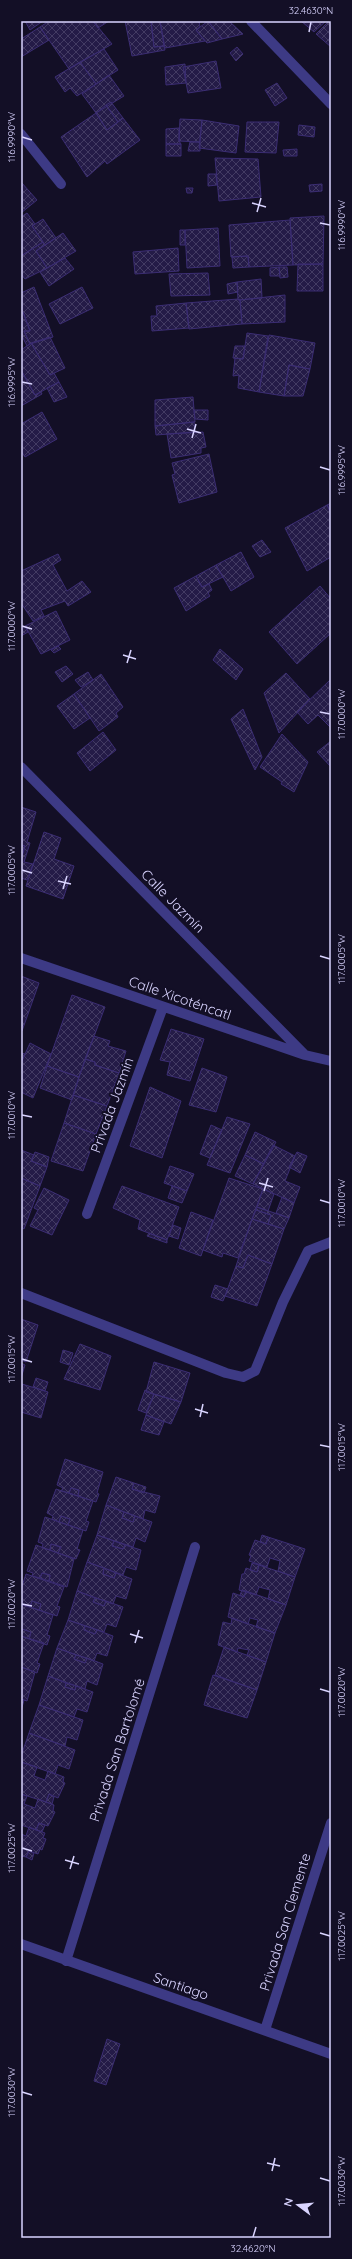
<svg xmlns="http://www.w3.org/2000/svg" width="352" height="2259" font-family="Quicksand,sans-serif">
<style>
.building{fill:url(#building-cross-hatch);stroke:#3b2d73}
.lines{fill:none;stroke-linecap:round;stroke-linejoin:round}
.minor{stroke:#3d3a85;stroke-width:10}
.ticks{fill:none;stroke:#d9d4ff;stroke-width:1.5}
.labels{text-anchor:middle;stroke-width:4;stroke-linejoin:round;paint-order:stroke}
.street-label{font-size:14px;fill:#d9d4ff;stroke:#130f26}
.neatline{fill:none;stroke:#d9d4ff;stroke-width:1.5}
.ticks-label{font-size:10px;text-anchor:middle;fill:#d9d4ff}
</style>
<defs>
<pattern id="building-cross-hatch" width="8" height="8" patternUnits="userSpaceOnUse"><rect width="8" height="8" fill="#241b47"/><path d="M0 0l8 8M0 8l8-8" fill="none" stroke="#433b63"/></pattern>
</defs>
<rect width="100%" height="100%" fill="#130f26"/>
<path class="building" d="M25,21h18l-13,9z
M49,21h44l19,23 -43,25 -29,-42z
M93,21h16l-11,7z
M125,21h26l3,26 10,-1 1,4 -33,6z
M151,21h9l4,25 -10,1z
M160,21h39l1,6 -4,3 9,11 -40,7z
M208,21h21l14,13 -21,5z
M208,21l14,18 -15,4 -11,-13z
M301,21h25l-12,11z
M329,21h2v26l-15,-13z
M40,27l9,13 -28,17v-18z
M237,47l6,7 -7,7 -6,-8z
M104,49l14,21 -22,14 -16,-22z
M216,61l5,27 -33,5 -5,-26z
M80,62l16,22 -19,12 -7,-8 -5,4 -10,-15z
M185,64l1,19 -20,2 -1,-18z
M109,75l15,21 -28,17 -14,-19z
M277,83l10,15 -12,8 -10,-16z
M111,102l12,16 -5,4 -12,-17z
M106,105l12,17 -11,8 -11,-17z
M96,113l11,17 16,-12 17,22 -33,24 -2,-3 -18,16 -26,-40z
M180,119l22,1 -2,22 -21,-1z
M202,120l37,6 -3,27 -37,-5z
M247,122h32l-3,31 -31,-1z
M299,125l16,2 -1,10 -16,-2z
M179,128v13l2,3h-15v-15z
M190,142h10v9h-12z
M166,144h15v12h-15z
M297,149v7h-13l-1,-6z
M215,158l43,1 3,38 -42,4z
M208,174h8l1,11 -9,1z
M21,182l16,18 -16,13z
M322,184v7l-12,1 -1,-7z
M186,188h7l-1,5h-5z
M27,213l8,11 -3,2 11,16 -22,14v-39z
M324,216l-1,48 -30,1 -3,-47z
M43,219l13,19 -11,7 -13,-19z
M290,220l3,45 -44,2 -1,-11 -17,1 -2,-32z
M218,228l2,38 -33,2 -2,-38z
M180,230h5v15h-5z
M63,233l13,18 -29,17 -11,-17z
M43,242l2,3 -9,6 11,17 -22,11 -4,-5v-18z
M178,248l1,23 -44,3 -2,-22z
M248,256l1,11 -16,1 -1,-11z
M65,258l9,11 -25,17 -9,-14z
M298,264h25v27h-26z
M279,267h8l1,10 -8,1z
M279,267l1,9h-10v-8z
M208,273l2,22 -39,1 -2,-22z
M261,279l1,19 -24,2 -1,-18z
M237,282l1,10 -10,2 -1,-10z
M34,287l19,50 -23,7 -6,-13h6l-7,-19 -2,1v-20z
M82,287l11,21 -33,16 -11,-20z
M285,295v27l-43,2 -2,-24z
M238,299l2,1 2,24 -53,5 -3,-26z
M186,303l3,25 -37,3 -1,-15h6l-1,-10z
M23,312l7,19h-6l6,13 -3,2 -6,-12v-21z
M247,333l21,3 -9,56 -21,-4 1,-13 -6,1 2,-18 8,1z
M269,335l46,8 -5,26 -21,-4 -5,31 -25,-4z
M50,337l15,31 -15,7 -19,-32z
M31,343l19,32 4,-2 5,9 -24,13 -14,-25v-20z
M235,346h10l-2,13 -10,-1z
M289,365l21,4 -7,27h-19z
M21,370l14,25 6,-3 1,2 -21,12z
M59,382l8,15 -13,5 -7,-14z
M193,397l2,25 -40,4v-26z
M194,410h14v10l-13,-1z
M42,412l15,27 -32,18 -4,-6v-27z
M194,422l1,10 -39,3 -1,-9z
M203,432l3,15 -5,1v5l-30,5 -4,-24z
M209,454l8,38 -38,11 -7,-28 3,-1 -3,-11z
M331,503v10l-4,-8z
M327,505l4,8v44l-24,14 -22,-43z
M262,540l9,12 -11,5 -8,-11z
M241,552l13,25 -23,14 -15,-26z
M58,554l3,6 -8,5 14,26 15,-10 9,11 -23,14 -3,-5 -24,9 3,6 -11,5 -12,-18v-32z
M216,565l7,12 -21,10 -6,-11z
M196,576l6,11 7,-3 3,6 -4,3 2,3 -24,15 -12,-23z
M320,586l11,13v34l-34,31 -28,-32z
M56,611l14,29 -29,14 -16,-28z
M25,626l3,6 -7,4v-8z
M58,646l3,3 -7,4 -3,-3z
M220,649l23,20 -7,11 -23,-20z
M66,666l7,8 -11,8 -7,-10z
M88,672l5,8 -12,7 -6,-7z
M286,673l24,26 -31,34 -15,-40z
M101,674l22,33 -7,6 2,4 -19,14 -25,-37z
M331,679v49l-13,-13 -10,9 -11,-12z
M74,694l16,24 -16,11 -17,-23z
M243,709l19,48 -7,13 -24,-51z
M103,732l13,18 -26,21 -13,-18z
M282,734l26,28 -14,30 -13,-8 1,-2 -22,-15z
M331,741v26l-14,-15z
M21,807l15,5 -9,30 3,1 -6,19 9,2 -6,16 -6,-2v-19l4,-13 -4,-1z
M44,832l17,6 -7,21 20,7 -11,33 -37,-13z
M21,845l4,1 -4,13z
M21,976l18,7 -17,48 -1,-1z
M72,995l33,12 -26,70 -32,-11z
M171,1029l33,10 -14,42 -23,-6 3,-13 -10,-2z
M94,1036l16,5 -2,5 18,5 -7,22 -24,-8v-3l-10,-3z
M30,1043l21,11 -18,44 -12,-6v-29z
M21,1053l4,1 -4,9z
M85,1059l10,3v3l24,8 -12,33 -34,-11z
M47,1066l32,11 -7,23 -32,-12z
M202,1068l25,9 -11,35 -27,-7z
M150,1087l31,14 -19,57 -32,-12z
M73,1095l34,11 -11,28 -32,-11z
M227,1117l23,7 -20,49 -23,-8z
M64,1123l32,11 -13,37 -32,-10z
M211,1125l11,5 -12,28 -10,-4z
M255,1132l21,10 -12,22 -19,-9z
M273,1145l22,11 -10,25 15,6 -6,16 -41,-19z
M21,1150l13,5 -3,6 16,6 -7,19 -19,-8z
M35,1152l14,5 -2,10 -16,-6z
M297,1152l10,4 -7,17 -11,-6z
M245,1155l19,9 -11,20 -18,-8z
M170,1166l24,8 -7,17 -23,-8z
M21,1178l19,8 -16,43 -3,-2z
M229,1178l34,11 -25,69 -15,-5 -1,4 -19,-7z
M122,1186l57,21 -12,33 -29,-11 2,-9 -27,-12z
M172,1186l15,5 -5,12 -14,-5z
M44,1188l25,12 -17,35 -22,-9 8,-16 -4,-2z
M263,1189l11,5 -6,17 -11,-4z
M282,1197l12,6 -5,15 -13,-5z
M257,1207l32,11 -5,11 -16,-5 3,-9 -15,-5z
M256,1210l15,5 -3,9 -16,-5z
M191,1212l22,8 -12,36 -22,-8z
M252,1219l32,10 -12,35 -24,-9 -5,13 -7,-2z
M173,1225l8,3 -3,11 -9,-3z
M149,1233l18,7v3l-20,-7z
M248,1255l24,9 -15,42 -32,-10 11,-30 7,2z
M215,1285l13,4 -5,12 -12,-4z
M21,1319l17,6 -12,37 -5,-2z
M80,1344l31,12 -11,34 -36,-11z
M63,1350l10,3 -4,12 -9,-3z
M154,1362l36,11 -9,29 -35,-10z
M21,1363l4,2 -4,13z
M36,1378l12,4 -3,9 -12,-4z
M22,1384l26,8 -7,26 -20,-6z
M145,1390l9,4 -8,19 -8,-3z
M154,1394l27,8 -10,22 -25,-9z
M146,1415l18,7 -5,13 -18,-5z
M65,1459l38,13 -6,21 2,1 -3,8 -18,-6 1,-6 -8,-2 -2,5 -8,-2 2,-3 -6,-3z
M116,1477l18,6 -2,6 28,7 -5,17 -10,-3 -2,9 -37,-14z
M134,1483l12,4 -2,6 -12,-4z
M71,1488l8,2 -1,6 -9,-3z
M56,1489l37,12 -7,20 3,1 -3,9 -18,-6 2,-6 -9,-3 -2,6 -7,-3 1,-3 -6,-3z
M106,1505l18,7 -2,6 11,4 2,-6 17,6 -7,20 -9,-4 -3,9 -36,-12z
M124,1512l11,4 -2,6 -11,-4z
M61,1516l9,3 -2,6 -9,-3z
M45,1517l38,13 -6,19 3,1 -4,9 -18,-6 3,-6 -10,-3 -1,6 -8,-2 1,-4 -5,-2z
M97,1535l17,6 -2,5 11,3 2,-4 16,5 -5,20 -10,-3 -3,8 -36,-13z
M262,1535l6,2 -2,7 -6,-2z
M268,1537l37,12 -10,28 -17,-6 2,-10 -10,-3 -3,9 -18,-6 2,-5 -2,-1 6,-15 11,4z
M114,1541l11,4 -2,4 -11,-3z
M51,1544l10,3 -3,6 -8,-3z
M36,1545l38,14 -7,28 -18,-6 1,-6 -8,-2 -2,5 -8,-2 1,-3 -6,-2z
M87,1562l17,6 -1,6 11,4 2,-5 16,6 -6,20 -10,-3 -3,8 -36,-13z
M252,1563l7,2 -2,7 -7,-2z
M259,1565l36,12 -9,28 -18,-6 2,-9 -11,-3 -3,8 -17,-5 3,-16h2l2,-6 11,4z
M104,1568l12,5 -2,5 -11,-4z
M42,1573l8,2 -1,6 -9,-3z
M26,1574l38,13 -7,19 3,1 -3,9 -18,-6 2,-6 -9,-3 -2,6 -8,-2 -1,-16z
M242,1590l4,1 -2,6 -4,-2z
M77,1591l18,7 -2,4 11,4 2,-5 17,6 -7,20 -9,-3 -3,8 -36,-12z
M246,1591l40,14 -11,28 -19,-6 2,-7 -8,-2 -2,6 -20,-7 5,-24 11,4z
M95,1598l11,3 -2,5 -11,-4z
M32,1601l9,3 -2,6 -9,-3z
M21,1604l32,11 -6,20 3,1 -3,9 -18,-6 2,-7 -9,-3 -1,5z
M232,1618l43,15 -9,29 -19,-7 2,-5 -11,-2 -1,4 -19,-7 5,-23 8,2z
M68,1620l17,6 -1,4 11,4 2,-4 16,6 -6,20 -10,-3 -3,8 -37,-13z
M85,1626l12,4 -2,4 -11,-4z
M22,1629l9,3 -2,7 -8,-3z
M21,1636l23,7 -7,20 3,1 -3,9 -16,-6z
M224,1647l42,15 -9,28 -42,-15z
M57,1648l19,7 -2,4 11,4 2,-5 16,6 -6,21 -10,-4 -2,8 -37,-13z
M76,1655l11,3 -2,5 -11,-4z
M21,1667l14,5 -8,29 -6,-2z
M213,1675l44,15 -10,28 -43,-13z
M48,1676l18,7 -1,4 10,3 1,-4 17,6 -6,20 -10,-3 -3,8 -35,-12z
M66,1683l10,3 -1,4 -10,-3z
M21,1699l3,1 -3,11z
M39,1705l44,15 -6,20 -10,-3 -2,9 -36,-13z
M29,1733l46,17 -6,19 -11,-4 -3,9 -34,-12v-6z
M21,1762l16,5 -3,9 11,4 3,-9 16,6 -1,5 2,1 -7,15 -9,-4 -3,8 -25,-8z
M21,1794l6,2 -3,8 11,4 3,-9 16,6 -1,6 2,1 -7,14 -9,-3 -3,7 -15,-5z
M49,1794l5,3 -2,7 -6,-2z
M39,1823l6,2 -3,7 -6,-2z
M29,1827l16,6 -2,5 3,1 -4,11 -2,-1 -2,5 -9,-3 -3,6 -5,-1v-22l5,2z
M29,1851l5,2 -2,7 -6,-3z
M107,2039l13,5 -14,41 -12,-4z"/>
<g class="lines">
<path class="minor" d="M251,21l80,83
M21,134l40,50
M21,767l284,288
M21,958l284,97 26,6
M87,1214l76,-207
M21,1293l205,80 17,4 12,-6 28,-69 25,-51 23,-9
M21,1944l310,110
M66,1961l129,-414
M265,2030l66,-207"/>
</g>
<path class="ticks" d="M309,32l2,-10M22,137l10,3M252,203l14,4M257,212l4,-14M320,223l10,2M22,382l10,2M187,429l14,4M192,438l4,-14M320,467l10,3M22,626l10,3M123,655l13,4M127,663l4,-13M320,712l10,2M22,870l10,3M58,881l13,3M63,889l4,-13M320,956l10,3M22,1115l10,2M259,1183l14,4M264,1191l4,-13M320,1200l10,3M22,1359l10,3M195,1409l13,4M200,1417l3,-13M320,1445l10,2M22,1604l10,2M130,1634l13,4M135,1643l4,-13M320,1689l10,3M22,1848l10,3M65,1860l14,4M70,1869l4,-13M320,1933l10,3M22,2092l10,3M267,2163l13,3M272,2171l3,-13M320,2178l10,3M253,2237l3,-10"/>
<g class="labels">
<g class="street-label">
<text transform="translate(173 901) rotate(45)" y="5">Calle Jazmín</text>
<text transform="translate(180 998) rotate(19)" y="5">Calle Xicoténcatl</text>
<text transform="translate(112 1105) rotate(-70)" y="5">Privada Jazmín</text>
<text transform="translate(117 1750) rotate(-72)" y="5">Privada San Bartolomé</text>
<text transform="translate(285 1922) rotate(-73)" y="5">Privada San Clemente</text>
<text transform="translate(181 1986) rotate(19)" y="5">Santiago</text>
</g>
</g>
<rect width="352" height="2259" fill="none" stroke="#130f26" stroke-width="44"/>
<g transform="translate(298 2205) rotate(286)" stroke="#130f26" stroke-width="3" paint-order="stroke">
<path d="M0-3L7 15L0 10L-7 15Z" fill="#d9d4ff"/>
<text y="-6" font-size="11" font-weight="bold" text-anchor="middle" fill="#d9d4ff">N</text>
</g>
<rect x="22" y="22" width="308" height="2215" class="neatline"/>
<g class="ticks-label">
<text x="311" y="14">32.4630°N</text>
<text transform="translate(11 137) rotate(-90)" y="4">116.9990°W</text>
<text transform="translate(341 225) rotate(-90)" y="4">116.9990°W</text>
<text transform="translate(11 382) rotate(-90)" y="4">116.9995°W</text>
<text transform="translate(341 470) rotate(-90)" y="4">116.9995°W</text>
<text transform="translate(11 626) rotate(-90)" y="4">117.0000°W</text>
<text transform="translate(341 714) rotate(-90)" y="4">117.0000°W</text>
<text transform="translate(11 870) rotate(-90)" y="4">117.0005°W</text>
<text transform="translate(341 959) rotate(-90)" y="4">117.0005°W</text>
<text transform="translate(11 1115) rotate(-90)" y="4">117.0010°W</text>
<text transform="translate(341 1203) rotate(-90)" y="4">117.0010°W</text>
<text transform="translate(11 1359) rotate(-90)" y="4">117.0015°W</text>
<text transform="translate(341 1447) rotate(-90)" y="4">117.0015°W</text>
<text transform="translate(11 1604) rotate(-90)" y="4">117.0020°W</text>
<text transform="translate(341 1692) rotate(-90)" y="4">117.0020°W</text>
<text transform="translate(11 1848) rotate(-90)" y="4">117.0025°W</text>
<text transform="translate(341 1936) rotate(-90)" y="4">117.0025°W</text>
<text transform="translate(11 2092) rotate(-90)" y="4">117.0030°W</text>
<text transform="translate(341 2181) rotate(-90)" y="4">117.0030°W</text>
<text x="253" y="2252">32.4620°N</text>
</g>
</svg>
